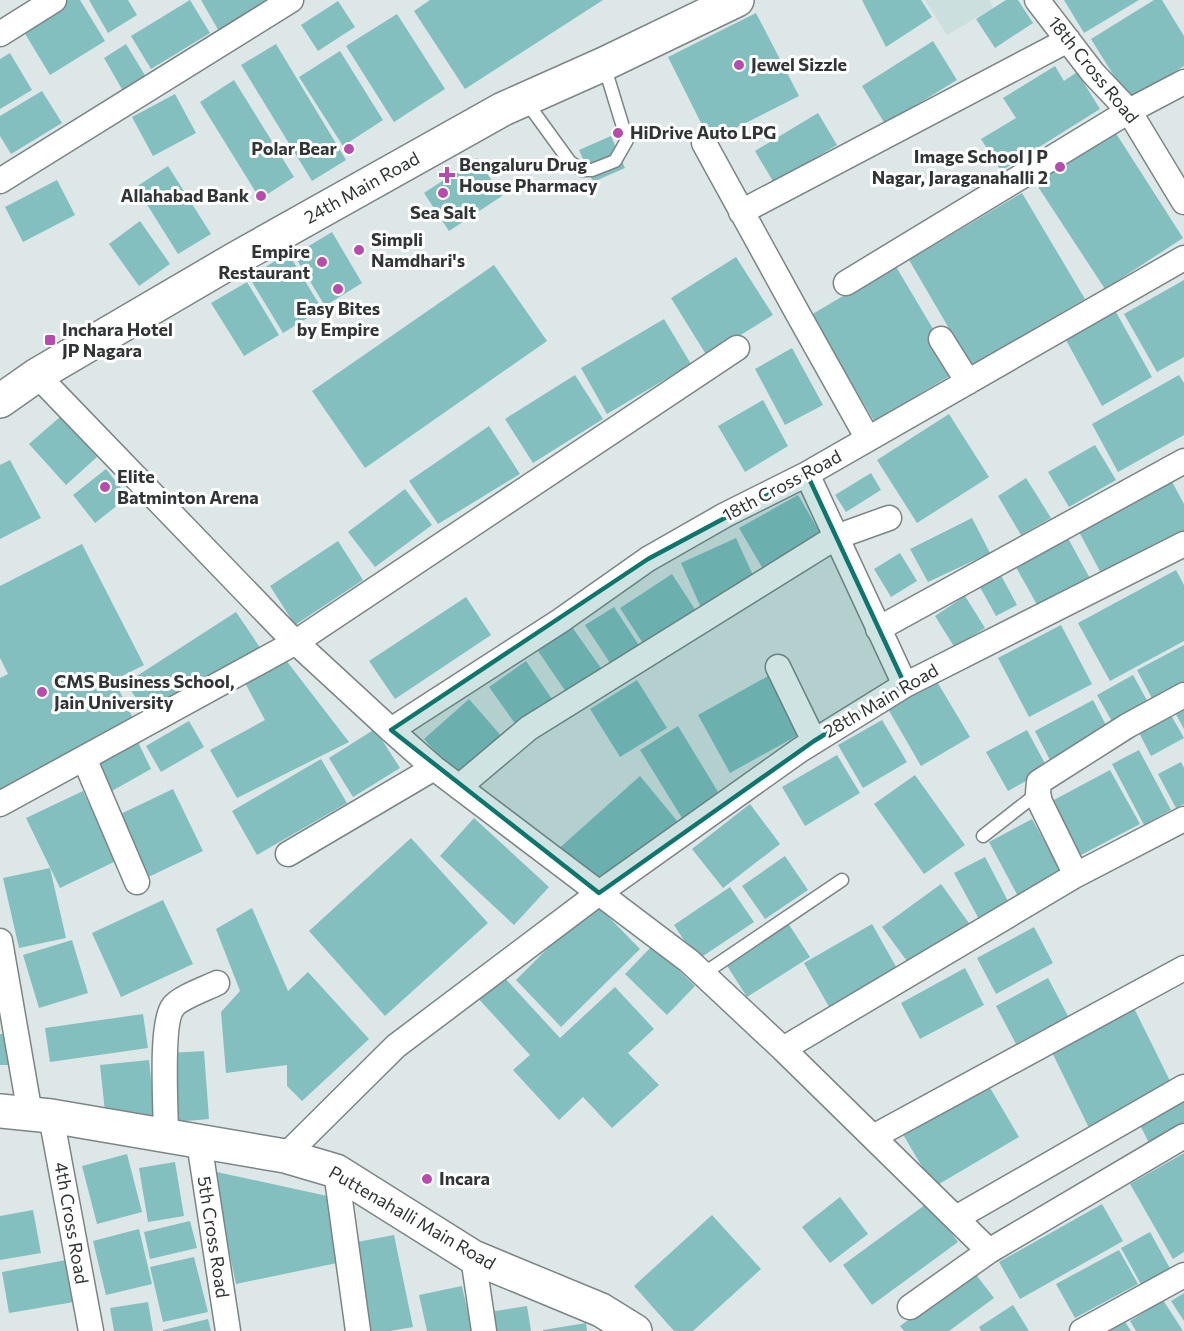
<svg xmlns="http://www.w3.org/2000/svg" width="1184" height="1331" font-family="Commissioner,sans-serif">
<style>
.built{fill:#cbdfde}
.building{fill:#82bfbe}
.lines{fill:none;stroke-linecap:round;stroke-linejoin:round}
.lane-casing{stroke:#7c8585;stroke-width:15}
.street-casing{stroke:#7c8585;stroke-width:27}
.secondary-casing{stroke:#7c8585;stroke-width:36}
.lane{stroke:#fff;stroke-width:12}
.street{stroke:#fff;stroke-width:24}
.secondary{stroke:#fff;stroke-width:33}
.marked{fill:#0f766e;fill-opacity:0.2;stroke:#0f766e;stroke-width:4.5;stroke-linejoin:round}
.poi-dot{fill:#b74cad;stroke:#fff;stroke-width:2}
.labels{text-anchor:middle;stroke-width:6;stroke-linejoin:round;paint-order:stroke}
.poi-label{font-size:18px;font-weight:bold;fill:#313535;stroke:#fff;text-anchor:start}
.street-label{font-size:18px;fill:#313535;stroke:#fff}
</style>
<rect width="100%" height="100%" fill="#dde7e7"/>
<path class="built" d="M925,0h64l4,8 -46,27z"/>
<path class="building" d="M66,0h14l25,41 -55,34 -29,-48z
M89,0h39l9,15 -29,18z
M190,0l20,33 -59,36 -20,-33z
M201,0h68l-49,33z
M430,0h173l-138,89 -51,-78z
M862,0h59l11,17 -46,30z
M1006,0h12l15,23 -38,25 -19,-29z
M1064,0h75l-55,33z
M1154,0h8l22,36v30l-55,34 -38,-61z
M338,1l17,26 -37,24 -17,-26z
M756,13l43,83 -89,45 -42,-84z
M397,14l48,75 -51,33 -48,-76z
M933,41l24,39 -72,44 -23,-38z
M126,44l20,33 -23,14 -19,-33z
M276,44l70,116 -34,21 -71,-116z
M340,51l43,69 -40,26 -44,-69z
M10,53l22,37 -32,19v-50z
M1055,66l9,15 13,-9 23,37 -99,62 -20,-32 35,-21 -13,-20z
M234,80l60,97 -34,22 -60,-97z
M42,91l20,32 -51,31 -11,-18v-20z
M175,94l21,39 -43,23 -21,-39z
M818,113l19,32 -63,38 -19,-32z
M1110,124l73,114 -78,51 -74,-113z
M611,136l14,32 -32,14 -14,-32z
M477,158l25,38 -53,35 -25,-38z
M168,166l43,68 -33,20 -42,-67z
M57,180l18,35 -52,27 -18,-35z
M1022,193l63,106 -114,67 -62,-106z
M140,221l30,43 -31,22 -30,-42z
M332,232l30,51 -37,23 -31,-51z
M288,253l34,56 -39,24 -34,-56z
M736,257l37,58 -66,41 -36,-58z
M494,265l53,76 -182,127 -53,-77z
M895,265l63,106 -84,50 -63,-106z
M1184,280v77l-27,15 -33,-58z
M247,282l32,53 -35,21 -33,-53z
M1116,312l36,65 -50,29 -36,-66z
M664,319l27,45 -84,50 -26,-46z
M792,348l31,57 -38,20 -30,-56z
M575,375l28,44 -70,44 -28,-44z
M1179,375l5,8v52l-66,37 -26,-48z
M763,400l25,46 -43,26 -27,-46z
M949,414l40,63 -72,46 -40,-63z
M61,416l36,41 -31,28 -37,-41z
M489,426l31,48 -82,50 -29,-43z
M1095,445l21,35 -47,27 -21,-35z
M10,460l31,58 -41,21v-74z
M106,469l22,28 -33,26 -22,-28z
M871,473l10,17 -35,22 -11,-17z
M1026,478l25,40 -30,17 -23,-39z
M1170,478l14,26v27l-82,44 -25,-47z
M405,489l27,36 -57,42 -27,-35z
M798,495l24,41 -59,33 -24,-41z
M972,518l18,35 -62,29 -18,-33z
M1064,531l28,51 -52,28 -28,-50z
M736,538l21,46 -55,26 -21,-47z
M338,541l25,39 -68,45 -25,-39z
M82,544l62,121 -30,15 22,44 -136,69v-115l8,-4 -8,-16v-72z
M900,553l17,28 -26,16 -17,-28z
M997,568l20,37 -21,11 -20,-36z
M1176,570l8,15v56l-74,40 -32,-58z
M672,574l26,40 -52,34 -26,-40z
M965,596l20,32 -30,20 -20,-32z
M466,597l25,38 -96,64 -26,-38z
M614,607l28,43 -28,19 -29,-44z
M236,612l25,37 -110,72 -25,-38z
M1061,625l31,59 -63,33 -31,-59z
M572,627l29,41 -35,24 -28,-41z
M1184,645v46l-28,15 -19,-36z
M285,659l64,83 -112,56 -27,-48 55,-30 -21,-39z
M526,661l26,38 -36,26 -27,-38z
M770,675l32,58 -72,40 -32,-58z
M1133,675l17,31 -36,19 -17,-30z
M637,680l30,48 -47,29 -30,-48z
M936,680l34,57 -49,29 -33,-57z
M469,699l34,39 -45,39 -34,-38z
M1093,700l17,33 -58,31 -17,-33z
M1184,700v29l-12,-22z
M1167,708l17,30 -33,18 -16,-31z
M882,720l25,42 -44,26 -25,-43z
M189,721l15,26 -43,25 -15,-26z
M678,726l42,69 -38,23 -42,-68z
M375,729l25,39 -47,29 -24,-39z
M1027,730l21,39 -40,22 -22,-39z
M138,742l13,27 -48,27 -13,-27z
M1139,750l32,60 -27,15 -32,-61z
M837,755l23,38 -55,33 -23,-39z
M321,759l26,44 -90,52 -25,-44z
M1181,762l3,6v36l-8,4 -18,-34z
M1110,770l30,54 -59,31 -29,-54z
M915,775l50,70 -41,29 -50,-70z
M640,776l43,52 -82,61 -46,-37z
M173,789l30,62 -63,30 -30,-62z
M83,791l33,70 -56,27 -34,-70z
M750,804l30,40 -57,44 -31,-39z
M474,818l75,69 -35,38 -74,-69z
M1032,819l32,57 -44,24 -31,-58z
M411,838l77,85 -103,93 -76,-85z
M785,856l23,34 -43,29 -23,-33z
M985,857l25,48 -30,16 -26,-48z
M50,868l16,70 -47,10 -16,-70z
M941,884l30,42 -59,42 -30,-41z
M730,887l24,35 -57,38 -23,-35z
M163,900l30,64 -72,33 -29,-64z
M594,902l46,47 -79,78 -45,-47z
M252,908l36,83 20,-19 61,67 -67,62 -15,-15v-21l-61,8 -5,-61 19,-21 -24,-62z
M786,920l24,37 -63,40 -23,-36z
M872,924l27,48 -67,40 -28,-49z
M1034,927l19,36 -57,31 -19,-36z
M72,940l16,53 -49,15 -16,-53z
M653,945l42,41 -28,29 -42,-41z
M965,968l19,37 -64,34 -19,-36z
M501,974l59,64 55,-51 39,42 -26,24 31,32 -47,43 -29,-31 -24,23 -46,-50 17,-15 -53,-58z
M1048,978l20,38 -52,28 -20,-38z
M1132,1004l43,87 -84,41 -43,-88z
M143,1014l5,34 -98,14 -5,-34z
M0,1034h13l1,31h-14z
M204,1051l5,68 -34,3 -5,-69z
M149,1060l6,57 -49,4 -6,-56z
M986,1081l33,56 -85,50 -33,-56z
M1184,1093v35l-34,17 -14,-28z
M1184,1153v99l-11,7 -43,-75z
M127,1154l15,58 -45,12 -15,-58z
M175,1162l9,54 -36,6 -9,-54z
M212,1171l120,26 5,66 -101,21z
M840,1197l28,37 -38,29 -28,-36z
M929,1202l29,40 -86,63 -29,-40z
M1102,1204l21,37 -103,58 -21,-37z
M33,1210l8,43 -41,7v-44z
M712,1215l49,54 -68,62h-19l-40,-45z
M190,1221l7,27 -47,11 -6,-27z
M139,1229l13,55 -46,11 -13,-54z
M1150,1232l22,40 -29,16 -22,-40z
M394,1235l19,92 -23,4h-20l-18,-88z
M1119,1250l19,34 -63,34 -19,-34z
M194,1257l14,55 -45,10 -13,-55z
M66,1260l8,42 -65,11 -7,-41z
M974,1272l20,26 -45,33h-45l-4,-5z
M462,1286l10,45h-45l-8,-36z
M1184,1293v28l-13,-20z
M1163,1300l20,31h-47l-6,-10z
M148,1302l5,29h-39l-4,-23z
M1013,1305l16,26h-48l-2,-4z
M527,1306l4,25h-39l-3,-19z
M208,1319l3,12h-48v-1z
M1125,1322l6,9h-21z
M586,1323l1,8h-44v-1z"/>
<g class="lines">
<g class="lane-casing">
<path id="lane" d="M525,100l45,62 12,8h10l23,-9 12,-21 -23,-75
M983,836l55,-43
M703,974l139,-94"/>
</g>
<g class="street-casing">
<path id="street" d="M1037,0l56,73 36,38 55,91
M0,34l54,-34
M704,143l94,171 70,125
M0,181l291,-181
M741,212l327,-172
M846,283l283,-172 55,-29
M941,339l27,43
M37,375l251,260 103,95 43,38 255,193 94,88 206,202 195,-115
M807,474l98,211
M878,629l306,-168
M778,667l36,74
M391,730l169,-109 88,-62 77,-44 82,-41 377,-216
M84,758l53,124
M459,787l70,-59 307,-191 53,-19
M0,804l296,-162 441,-294
M288,854l146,-86
M1076,875l-36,-73 -2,-9 1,-11 88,-56 57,-31
M0,941l30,173
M783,1049l293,-174 108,-56
M51,1116l40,215
M166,1136c0,-25 -6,-113 7,-129 6,-9 34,-19 44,-24
M873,1137l311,-169
M199,1142l29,189
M285,1156l111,-110 203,-153 201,-143 105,-65 279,-141
M336,1171l22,160
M956,1218l228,-131
M473,1257l11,74
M910,1307l79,-56
M1082,1331l102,-56"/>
</g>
<g class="secondary-casing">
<path id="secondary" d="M0,401l37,-26 200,-117 266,-149 101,-45 133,-64
M0,1111l51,5 234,40 51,15 137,86 128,53 34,21"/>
</g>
<use href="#lane" class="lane"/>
<use href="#street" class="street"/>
<use href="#secondary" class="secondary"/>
</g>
<path class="marked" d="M807,474l98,211 -91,56 -215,152 -208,-163 257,-171z"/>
<g class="poi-dot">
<circle cx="739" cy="65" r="6"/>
<circle cx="618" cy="133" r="6"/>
<circle cx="349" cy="149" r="6"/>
<circle cx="1060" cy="167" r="6"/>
<path d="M444 166h6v6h6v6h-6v6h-6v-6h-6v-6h6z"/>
<circle cx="443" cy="193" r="6"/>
<circle cx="261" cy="196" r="6"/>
<circle cx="359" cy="250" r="6"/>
<circle cx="322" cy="262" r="6"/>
<circle cx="338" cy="289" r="6"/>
<rect x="44" y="334" width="12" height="12" rx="3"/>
<circle cx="105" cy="487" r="6"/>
<circle cx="42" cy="692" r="6"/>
<circle cx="427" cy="1179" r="6"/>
</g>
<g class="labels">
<g class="poi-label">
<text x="751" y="71">Jewel Sizzle</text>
<text x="630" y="139">HiDrive Auto LPG</text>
<text x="337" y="155" text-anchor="end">Polar Bear</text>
<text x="1048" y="163" text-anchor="end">Image School J P<tspan x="1048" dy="21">Nagar, Jaraganahalli 2</tspan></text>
<text x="459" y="171">Bengaluru Drug<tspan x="459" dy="21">House Pharmacy</tspan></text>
<text x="249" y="202" text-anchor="end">Allahabad Bank</text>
<text x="443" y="219" text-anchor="middle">Sea Salt</text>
<text x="371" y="246">Simpli<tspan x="371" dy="21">Namdhari's</tspan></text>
<text x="310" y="258" text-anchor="end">Empire<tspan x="310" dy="21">Restaurant</tspan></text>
<text x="338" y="315" text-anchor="middle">Easy Bites<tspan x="338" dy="21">by Empire</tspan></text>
<text x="62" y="336">Inchara Hotel<tspan x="62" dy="21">JP Nagara</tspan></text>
<text x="117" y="483">Elite<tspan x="117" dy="21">Batminton Arena</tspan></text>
<text x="54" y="688">CMS Business School,<tspan x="54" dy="21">Jain University</tspan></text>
<text x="439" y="1185">Incara</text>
</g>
<g class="street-label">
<text transform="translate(1093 70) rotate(51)" y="6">18th Cross Road</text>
<text transform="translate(362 188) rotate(-29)" y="6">24th Main Road</text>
<text transform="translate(782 486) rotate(-28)" y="6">18th Cross Road</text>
<text transform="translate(881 701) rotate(-30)" y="6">28th Main Road</text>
<text transform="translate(412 1218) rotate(30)" y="6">Puttenahalli Main Road</text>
<text transform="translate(71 1223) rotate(80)" y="6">4th Cross Road</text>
<text transform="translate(213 1237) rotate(81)" y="6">5th Cross Road</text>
</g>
</g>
</svg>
